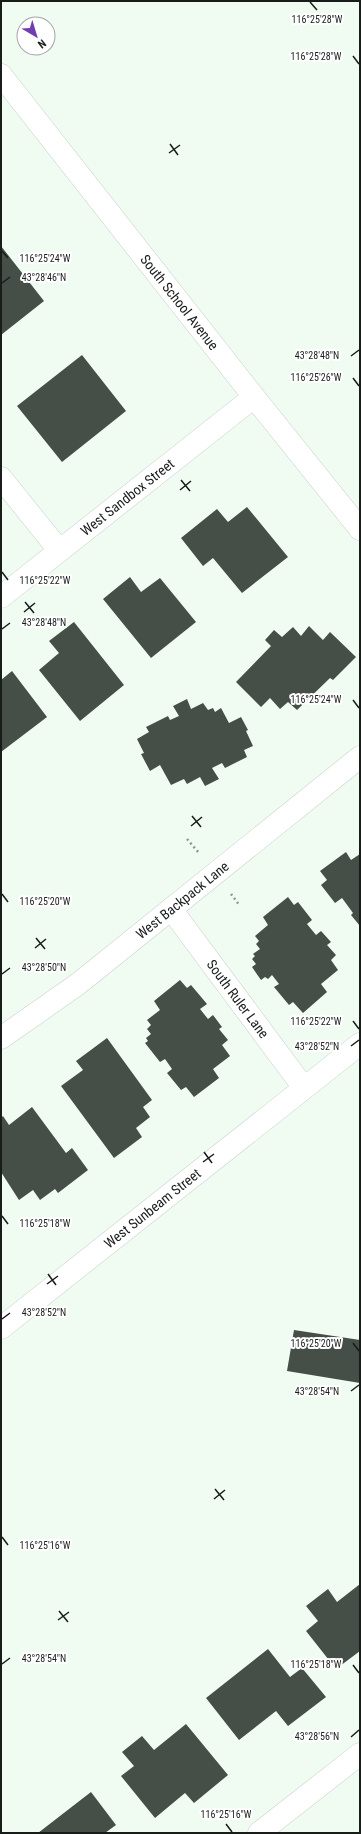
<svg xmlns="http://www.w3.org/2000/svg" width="361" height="1834" font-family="'Roboto Condensed',sans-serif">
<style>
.building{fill:#454e47}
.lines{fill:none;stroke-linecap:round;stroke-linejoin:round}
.minor-casing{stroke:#c7d2c9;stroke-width:23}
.path{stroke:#8f9790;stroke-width:2.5;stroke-dasharray:2 3;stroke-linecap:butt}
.minor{stroke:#fff;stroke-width:22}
.ticks{fill:none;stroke:#191d1a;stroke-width:1.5}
.labels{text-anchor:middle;stroke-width:4;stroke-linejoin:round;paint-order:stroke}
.street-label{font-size:14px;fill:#191d1a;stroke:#fff}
.ticks-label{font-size:10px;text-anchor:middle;fill:#191d1a;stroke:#fff;stroke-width:4;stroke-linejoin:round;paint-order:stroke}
</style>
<rect width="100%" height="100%" fill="#f0fbf2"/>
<path class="building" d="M1,246l43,55 -43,34z
M82,355l44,56 -64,51 -45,-56z
M247,507l41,50 -46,36 -29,-35 -10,8 -22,-28 36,-29 11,13z
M130,577l11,15 19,-14 36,44 -45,36 -48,-59z
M74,622l50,63 -44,36 -41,-51 20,-17 -10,-12z
M309,626l14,14 7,-8 26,25 -23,23 -3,-2 -33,32 -9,-8 -8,7 -10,-11 -9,9 -25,-25 35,-36 -6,-6 9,-10 8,7 11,-10 8,9z
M12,671l35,46 -46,35v-72z
M187,699l4,10 12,-6 5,7 5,-2 2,4 6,-4 8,15 12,-6 7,13 -2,1 7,15 -9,4 3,7 -22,11 -3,-5 -10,5 7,11 -14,7 -5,-9 -13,7 -3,-5 -13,6 -11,-20 -10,6 -9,-17 3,-1 -7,-14 12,-7 -3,-5 22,-11 2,4 9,-4 -6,-10z
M346,852l5,8 9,-6v72l-9,-11 2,-2 -11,-15 -7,5 -14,-18 6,-5 -7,-9z
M288,897l6,8 4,-3 14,18 -5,4 9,11 5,-4 10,11 -4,3 9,10 -5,5 7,10 -17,14 6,8 -24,21 -10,-11 -4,3 -15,-18 5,-3 -7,-9 -4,4 -3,-2 -4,3 -9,-13 4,-3 -4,-5 3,-3 -2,-2 7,-5 -4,-5 3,-3 -4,-5 13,-11 -5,-8z
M180,980l7,8 4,-3 16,19 -7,5 8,10 5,-4 9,12 -3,2 9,11 -6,5 8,11 -17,13 6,9 -25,19 -8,-10 -5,3 -14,-17 5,-4 -7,-10 -5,3 -15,-19 3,-2 -2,-3 5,-4 -4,-5 4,-4 -4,-5 13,-10 -6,-9z
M107,1038l45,62 -9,7 7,10 -14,11 6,9 -28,21 -53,-72 22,-16 -7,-9z
M32,1107l34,46 6,-5 16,22 -30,23 -3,-4 -15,11 -7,-10 -14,10 -18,-28v-54l2,-2 6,9z
M294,1330l66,10v43l-73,-12z
M360,1584v67l-24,18 -30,-38 12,-10 -12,-15 22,-17 9,13z
M268,1649l22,28 12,-9 24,29 -38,29 -12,-15 -37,29 -33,-42z
M186,1724l42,51 -34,28 -9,-10 -30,25 -34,-42 13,-10 -12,-14 20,-16 12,14z
M91,1792l25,33 -11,8h-67z"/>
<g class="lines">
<g class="minor-casing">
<g id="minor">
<path id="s1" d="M1,75l253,322 106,132"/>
<path d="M1,478l58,72"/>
<path id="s2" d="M1,597l253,-200"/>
<path id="s3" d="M171,909l133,179"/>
<path id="s4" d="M1,1038l77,-54 282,-227"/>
<path id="s5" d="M1,1328l359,-284"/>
<path d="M259,1833l101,-79"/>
</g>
</g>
<path class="path" d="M187,839l12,14
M231,894l9,12"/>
<use href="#minor" class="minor"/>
</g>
<path class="ticks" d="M310,2l7,8M353,56l6,8M170,144l8,11M169,153l11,-8M2,251l6,7M2,283l8,-6M351,356l8,-6M353,378l6,8M181,480l9,11M180,490l11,-9M2,572l6,8M25,602l9,11M24,612l11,-9M2,629l8,-6M353,700l6,8M192,816l9,11M191,826l11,-9M2,894l6,8M36,938l9,11M35,948l11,-9M2,974l8,-6M353,1021l6,8M351,1046l8,-6M204,1152l8,11M203,1162l11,-8M2,1216l6,8M48,1274l8,11M47,1284l11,-8M2,1319l8,-6M353,1343l6,8M351,1391l8,-6M215,1489l9,11M214,1499l11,-9M2,1537l6,8M59,1611l9,11M58,1620l11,-8M2,1664l8,-6M353,1665l6,8M351,1737l8,-7M226,1824l6,8"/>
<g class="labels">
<g class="street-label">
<text dy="5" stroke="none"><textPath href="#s1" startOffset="289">South School Avenue</textPath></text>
<text dy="5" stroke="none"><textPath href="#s2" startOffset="161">West Sandbox Street</textPath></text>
<text dy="5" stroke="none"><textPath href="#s4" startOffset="228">West Backpack Lane</textPath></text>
<text dy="5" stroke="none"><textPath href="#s3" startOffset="112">South Ruler Lane</textPath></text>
<text dy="5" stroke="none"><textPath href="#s5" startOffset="193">West Sunbeam Street</textPath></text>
</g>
</g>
<g class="ticks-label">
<text x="317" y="23">116°25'28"W</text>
<text x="316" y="60">116°25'28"W</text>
<text x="45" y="262">116°25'24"W</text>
<text x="44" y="281">43°28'46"N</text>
<text x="317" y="359">43°28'48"N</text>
<text x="316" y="381">116°25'26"W</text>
<text x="45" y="584">116°25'22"W</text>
<text x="44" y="626">43°28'48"N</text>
<text x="316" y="703">116°25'24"W</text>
<text x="45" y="905">116°25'20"W</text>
<text x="44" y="971">43°28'50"N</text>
<text x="316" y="1025">116°25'22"W</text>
<text x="317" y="1050">43°28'52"N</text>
<text x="45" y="1227">116°25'18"W</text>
<text x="44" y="1316">43°28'52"N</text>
<text x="316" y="1347">116°25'20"W</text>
<text x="317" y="1395">43°28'54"N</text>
<text x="45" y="1549">116°25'16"W</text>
<text x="44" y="1662">43°28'54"N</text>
<text x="316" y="1668">116°25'18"W</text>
<text x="317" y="1740">43°28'56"N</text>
<text x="226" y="1818">116°25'16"W</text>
</g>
<rect width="361" height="1834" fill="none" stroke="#191d1a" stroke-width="4"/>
<g transform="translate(36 36) rotate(142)"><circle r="19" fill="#ffffff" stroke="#a3a5a3"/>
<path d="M0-3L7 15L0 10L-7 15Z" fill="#723cb3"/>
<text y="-6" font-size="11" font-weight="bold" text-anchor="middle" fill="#191d1a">N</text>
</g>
</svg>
